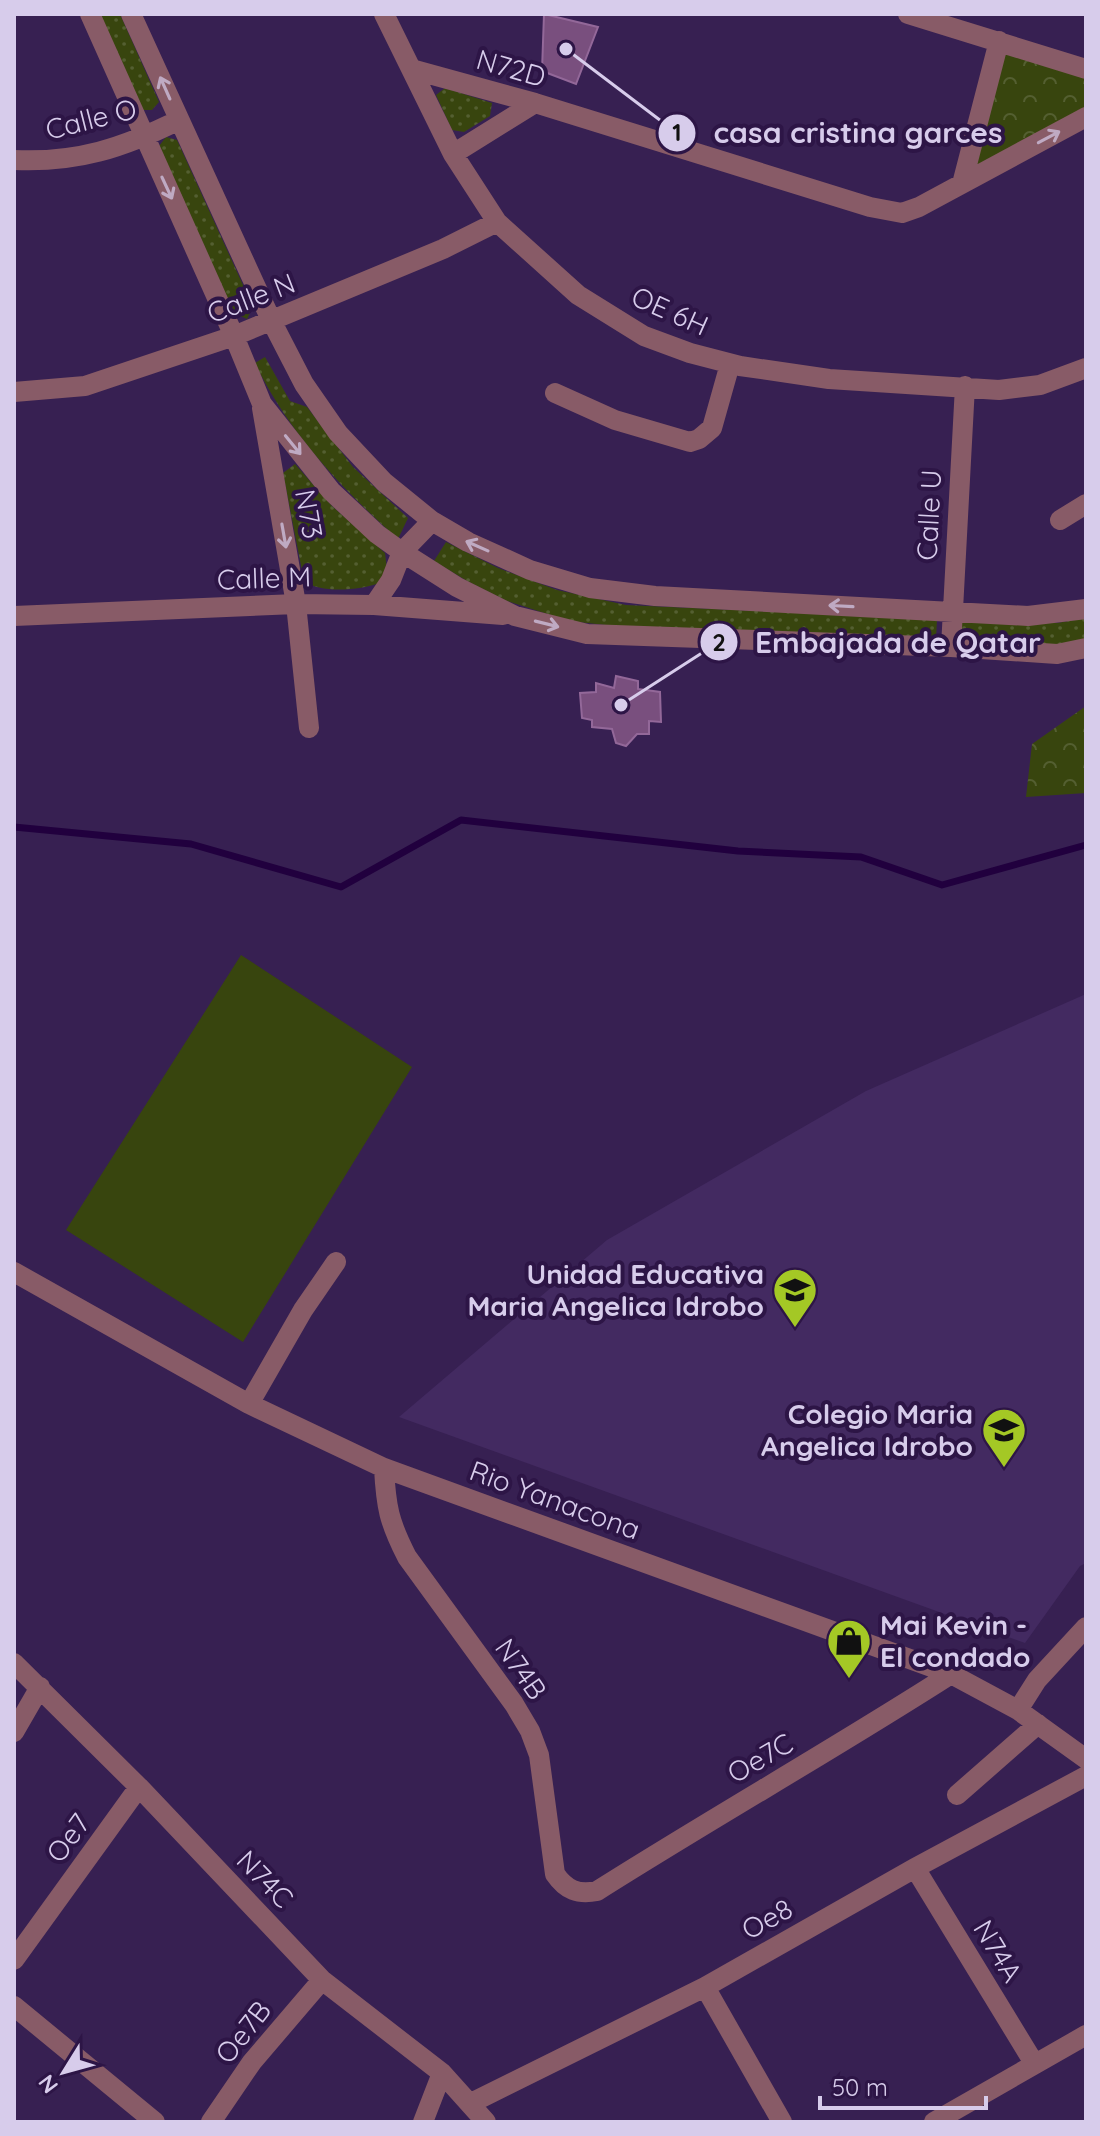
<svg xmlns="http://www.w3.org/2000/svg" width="1100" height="2136" font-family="Quicksand,sans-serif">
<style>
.built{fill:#432a61}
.grass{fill:url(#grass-dots)}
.park{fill:url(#park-crowns)}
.pitch{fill:#38450e}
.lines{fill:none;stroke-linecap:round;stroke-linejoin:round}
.stream{stroke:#21003e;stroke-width:7}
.building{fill:#794f7e;stroke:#936899;stroke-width:2}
.minor{stroke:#885b67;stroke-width:20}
.oneway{stroke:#bfaac3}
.labels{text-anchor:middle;stroke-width:8;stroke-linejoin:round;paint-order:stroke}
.street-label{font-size:28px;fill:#d7cceb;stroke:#2d1546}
.poi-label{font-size:28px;font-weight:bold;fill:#d7cceb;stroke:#2d1546;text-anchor:end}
.leader{fill:none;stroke:#d7cceb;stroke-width:3}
.callout-dot{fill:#d7cceb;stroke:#2d1546;stroke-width:3}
.mark-label{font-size:24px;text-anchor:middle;font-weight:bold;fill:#111}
.callout-label{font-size:30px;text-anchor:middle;font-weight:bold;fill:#d7cceb;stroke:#2d1546;stroke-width:8;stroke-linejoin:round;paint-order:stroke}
</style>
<defs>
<pattern id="grass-dots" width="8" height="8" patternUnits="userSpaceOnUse" patternTransform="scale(2)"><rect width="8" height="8" fill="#38450e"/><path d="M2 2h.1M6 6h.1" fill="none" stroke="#545f31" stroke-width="1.8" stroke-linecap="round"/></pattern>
<pattern id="park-crowns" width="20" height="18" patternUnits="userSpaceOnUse" patternTransform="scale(2)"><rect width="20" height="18" fill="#38450e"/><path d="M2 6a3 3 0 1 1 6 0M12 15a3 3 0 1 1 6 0" fill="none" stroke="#545f31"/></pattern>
</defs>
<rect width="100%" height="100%" fill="#372052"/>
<path class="built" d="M1086,994v569l-6,3 -55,77 -626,-226 208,-177 259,-149z"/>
<path class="grass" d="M97,14h23l39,88 -7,8h-12z
M445,88l47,15 -2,13 -26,16 -12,-2 -16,-35z
M166,137l11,3 76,167 -6,12 -13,-6 -75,-167z
M265,357l25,44 17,6 46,60 55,51 -10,21c-57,-51 -110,-107 -143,-176z
M295,464l37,42 53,47 2,16 -7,14c-20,7 -59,11 -76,-2l-21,-108z
M446,542l52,26 59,22 69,15 311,14 -1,21 -303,-12 -64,-7 -62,-20 -40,-20 -33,-20z
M1086,618v21l-32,7 -96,-5 3,-20 96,2z"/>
<path class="park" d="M999,41l87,28v48l-124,67z
M1086,706v87l-60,4 6,-53z"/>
<path class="pitch" d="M241,955l171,112 -169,275 -177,-112z"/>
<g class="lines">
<path class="stream" d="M14,827l177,17 150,43 120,-67 277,31 123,6 81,28 144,-40"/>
</g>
<path class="building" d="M544,14l54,13 -22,57 -34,-13z
M616,676l22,5v8l22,3 1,30 -12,-1v13h-12l-11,12 -10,-3 -4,-14 -20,-2v-7l-10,-2 -2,-25 16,-1v-9l18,5z"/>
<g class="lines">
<path class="minor" d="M90,14l144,322 28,68 69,87 46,43 25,18 55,35 58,29 72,18 364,13 106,7 29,-6
M131,14l141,308 32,62 34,49 46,49 48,39 36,21 62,28 60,18 65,8 373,20 58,-7
M384,14l69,140 44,68 81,73 66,41 46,17 50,13 89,13 170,11 41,-5 46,-17
M908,14l178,55
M411,69l124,34 335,104 32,6 17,-6 167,-90
M453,154l82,-51
M14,160c63,3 109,-12 165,-40
M962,184l37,-143
M14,392l71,-6 149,-50 209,-87 54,-27
M555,393l60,27 75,22 9,-3 13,-11 18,-64
M262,408l34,196 13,124
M1060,520l26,-16
M374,605l17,-25 11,-28 30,-31
M14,616l282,-12 78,1 129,10
M951,647l14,-261
M14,1272l235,132 135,64 567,206 67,36 68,49
M249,1404l54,-94 33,-48
M384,1468c2,39 5,54 23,89l107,147 16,27 9,24 16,119c11,16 23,21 42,17 117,-74 237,-142 354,-217
M14,1663l125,124 183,193 120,93 44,49
M1018,1710l19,-30 49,-53
M14,1732l26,-45
M957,1795l81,-71
M915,1868l119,195
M14,1960l125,-173
M705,1987l77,135
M14,2006l141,116
M471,2103l234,-116 210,-119 171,-92
M211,2122l41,-60 70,-82
M423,2122l19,-49
M934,2122l152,-87"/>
</g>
<defs><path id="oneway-shaft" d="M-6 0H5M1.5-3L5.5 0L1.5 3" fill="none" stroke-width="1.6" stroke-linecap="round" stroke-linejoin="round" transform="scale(2)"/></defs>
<g class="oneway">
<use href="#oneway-shaft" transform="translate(165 88) rotate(-114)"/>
<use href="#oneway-shaft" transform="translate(1049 137) rotate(-28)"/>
<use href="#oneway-shaft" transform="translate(167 188) rotate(65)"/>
<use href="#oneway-shaft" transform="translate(293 445) rotate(51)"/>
<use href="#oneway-shaft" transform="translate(284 536) rotate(80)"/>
<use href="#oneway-shaft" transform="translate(477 546) rotate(-156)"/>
<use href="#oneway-shaft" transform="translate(841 606) rotate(-177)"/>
<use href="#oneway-shaft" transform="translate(547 624) rotate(14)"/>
</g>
<defs>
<g id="university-pin" transform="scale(2.3)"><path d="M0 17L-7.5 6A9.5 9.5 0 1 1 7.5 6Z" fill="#a4c825" stroke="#2d1546"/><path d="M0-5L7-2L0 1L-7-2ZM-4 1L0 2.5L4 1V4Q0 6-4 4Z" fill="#111"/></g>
<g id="school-pin" transform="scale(2.3)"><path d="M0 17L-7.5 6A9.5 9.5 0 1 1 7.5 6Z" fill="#a4c825" stroke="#2d1546"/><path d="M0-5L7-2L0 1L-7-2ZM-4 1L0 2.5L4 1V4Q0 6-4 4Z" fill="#111"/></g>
<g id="shop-pin" transform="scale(2.3)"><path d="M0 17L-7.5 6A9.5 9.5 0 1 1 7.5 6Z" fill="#a4c825" stroke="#2d1546"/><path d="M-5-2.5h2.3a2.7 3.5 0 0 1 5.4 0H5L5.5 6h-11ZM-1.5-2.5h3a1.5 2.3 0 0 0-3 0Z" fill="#111"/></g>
</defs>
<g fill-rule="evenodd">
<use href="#university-pin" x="795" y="1290"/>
<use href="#school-pin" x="1004" y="1430"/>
<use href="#shop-pin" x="849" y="1641"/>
</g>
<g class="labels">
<g class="street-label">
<text transform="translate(511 68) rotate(16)" y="10">N72D</text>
<text transform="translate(91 119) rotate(-14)" y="10">Calle O</text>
<text transform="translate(251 298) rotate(-21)" y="10">Calle N</text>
<text transform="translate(670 311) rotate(24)" y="10">OE 6H</text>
<text transform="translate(309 514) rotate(80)" y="10">N73</text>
<text transform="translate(929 515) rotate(-87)" y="10">Calle U</text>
<text transform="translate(264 578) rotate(-2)" y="10">Calle M</text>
<text transform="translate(555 1500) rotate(20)" y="10">Rio Yanacona</text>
<text transform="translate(521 1669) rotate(55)" y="10">N74B</text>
<text transform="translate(760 1758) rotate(-30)" y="10">Oe7C</text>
<text transform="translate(68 1838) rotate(-54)" y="10">Oe7</text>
<text transform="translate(265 1879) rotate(46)" y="10">N74C</text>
<text transform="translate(767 1919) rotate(-29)" y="10">Oe8</text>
<text transform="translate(998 1951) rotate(59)" y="10">N74A</text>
<text transform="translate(243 2032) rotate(-52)" y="10">Oe7B</text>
</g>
<g class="poi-label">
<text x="764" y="1284">Unidad Educativa<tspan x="764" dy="32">Maria Angelica Idrobo</tspan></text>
<text x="973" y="1424">Colegio Maria<tspan x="973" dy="32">Angelica Idrobo</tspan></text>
<text x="880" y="1635" text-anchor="start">Mai Kevin -<tspan x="880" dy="32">El condado</tspan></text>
</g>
</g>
<path class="leader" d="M566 49L677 133M621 705L719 642"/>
<g class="callout-dot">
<circle cx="566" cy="49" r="8"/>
<circle cx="621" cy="705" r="8"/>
<circle cx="677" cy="133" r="20"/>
<circle cx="719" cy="642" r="20"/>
</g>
<g class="mark-label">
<text x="677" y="141">1</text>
<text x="719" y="651">2</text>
</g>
<g class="callout-label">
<text x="858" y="143">casa cristina garces</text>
<text x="898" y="653">Embajada de Qatar</text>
</g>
<rect width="1100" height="2136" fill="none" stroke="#d7cceb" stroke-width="32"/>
<g transform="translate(64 2072) rotate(233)" stroke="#2d1546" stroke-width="6" paint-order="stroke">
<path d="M0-6L14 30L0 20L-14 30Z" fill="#d7cceb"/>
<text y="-12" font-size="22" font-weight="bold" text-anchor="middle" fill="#d7cceb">N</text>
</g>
<path d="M820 2096v12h166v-12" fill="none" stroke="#d7cceb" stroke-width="4"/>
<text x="832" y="2096" font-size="24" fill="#d7cceb" stroke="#2d1546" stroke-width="6" paint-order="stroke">50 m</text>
</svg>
